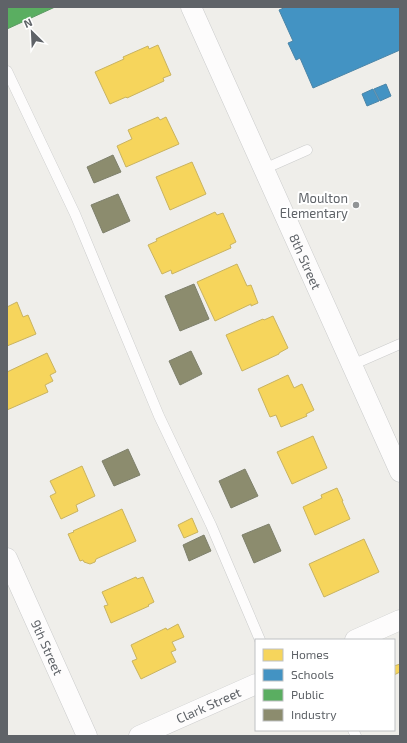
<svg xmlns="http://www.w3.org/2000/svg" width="407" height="743" font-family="'Exo 2',sans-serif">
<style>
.homes{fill:#f6d55c;stroke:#c9b360}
.schools{fill:#4393c3;stroke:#4b85a8}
.public{fill:#5aae61;stroke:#5c9863}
.industry{fill:#8c8c6e;stroke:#7e806c}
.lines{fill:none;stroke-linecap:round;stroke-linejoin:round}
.lane-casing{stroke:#cbcccc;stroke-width:11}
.street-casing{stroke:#cbcccc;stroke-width:21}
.lane{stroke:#fdfcfc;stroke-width:10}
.street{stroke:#fdfcfc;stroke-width:20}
.poi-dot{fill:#919496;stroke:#fff;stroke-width:1.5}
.labels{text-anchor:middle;stroke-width:4;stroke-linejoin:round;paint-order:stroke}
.poi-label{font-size:13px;fill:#5f6368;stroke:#fff;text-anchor:end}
.street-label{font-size:13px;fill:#5f6368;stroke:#fff}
</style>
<rect width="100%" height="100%" fill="#efeeea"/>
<path class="homes" d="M158,45l13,30 -8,3 1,3 -37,17 -1,-1 -16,7 -15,-32 29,-13 -1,-2 25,-11 1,3z
M158,117l2,3 6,-3 13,27 -53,23 -9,-21 15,-7 -4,-9z
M192,162l14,32 -36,16 -14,-33z
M215,212l2,3 6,-2 13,29 -6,3 1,3 -59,26 -1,-4 -9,4 -14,-29 9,-4 -1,-2z
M237,264l10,22 4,-1 7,18 -7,3v-2l-36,17 -18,-39z
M17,302l6,15 5,-2 8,19 -29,12v-39z
M273,316l15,32 -9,5v1l-37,17 -16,-36 37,-16 1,1z
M47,353l9,19 -6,3 3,6 -8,4 3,7 -41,18v-38z
M288,375l6,13 8,-4 12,26 -8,4 1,2 -26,11 -5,-12 -6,2 -12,-28z
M313,436l14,32 -35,16 -15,-32z
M82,466l13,30 -19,9 2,6 -17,8 -11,-23 6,-3 -6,-12z
M337,488l6,13h-1l8,18 -35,16 -12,-28 19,-9 -1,-3z
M122,509l14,32 -40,18 -1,3 -5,2 -6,-2 -1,-2 -3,1 -12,-27 6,-2 -1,-1z
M192,518l6,14 -14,6 -6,-13z
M364,539l15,33 -55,25 -15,-33z
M136,577l1,2 6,-2 11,25 -6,3 1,1 -38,17 -7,-17 4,-1 -6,-13z
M178,624l6,13 -12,5 4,8 -5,2 5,10 -35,17 -9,-18 5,-2 -6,-14 35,-17 1,2z
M400,664v8l-6,3v-9z"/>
<path class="schools" d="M286,7h114v43l-87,38 -13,-30 -4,2 -8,-17 5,-2 -14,-31z
M386,84l5,12 -11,5 -6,-12z
M373,89l6,12 -12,5 -5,-12z"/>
<path class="public" d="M7,7h48l-48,22z"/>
<path class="industry" d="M113,155l8,17 -27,11 -7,-16z
M118,194l12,27 -27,12 -12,-28z
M194,284l15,35 -29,12 -15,-35z
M191,351l11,23 -22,11 -11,-24z
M128,449l12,26 -26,11 -12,-25z
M245,469l13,27 -27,12 -12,-27z
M269,524l12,27 -27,12 -12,-28z
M204,535l7,16 -22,10 -6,-16z"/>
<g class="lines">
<g class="lane-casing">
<path id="lane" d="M7,71l68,143 84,202 52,109 49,115
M264,169l43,-19
M352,365l48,-21
M353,730l3,6"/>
</g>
<g class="street-casing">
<g id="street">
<path id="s1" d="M191,7l209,465"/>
<path id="s2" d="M7,558l80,178"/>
<path d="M355,640l45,-20"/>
<path id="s3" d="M139,736l117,-52"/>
</g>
</g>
<use href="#lane" class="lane"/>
<use href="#street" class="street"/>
</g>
<circle class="poi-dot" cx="356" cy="205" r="4"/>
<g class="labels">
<g class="poi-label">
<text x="348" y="203">Moulton<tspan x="348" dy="15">Elementary</tspan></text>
</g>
<g class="street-label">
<text dy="5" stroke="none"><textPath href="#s1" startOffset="279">8th Street</textPath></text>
<text dy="5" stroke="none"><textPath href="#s2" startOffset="98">9th Street</textPath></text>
<text dy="5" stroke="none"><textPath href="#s3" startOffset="76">Clark Street</textPath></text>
</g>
</g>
<rect width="407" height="743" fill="none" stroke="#5f6368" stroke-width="16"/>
<rect x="255" y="639" width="140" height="92" fill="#ffffff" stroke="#bfc1c3"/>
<rect x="263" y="649" width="20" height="12" fill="#f6d55c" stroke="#bfc1c3"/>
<text x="291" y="659" font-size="12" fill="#5f6368">Homes</text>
<rect x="263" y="669" width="20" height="12" fill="#4393c3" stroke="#bfc1c3"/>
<text x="291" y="679" font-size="12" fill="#5f6368">Schools</text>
<rect x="263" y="689" width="20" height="12" fill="#5aae61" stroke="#bfc1c3"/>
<text x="291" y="699" font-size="12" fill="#5f6368">Public</text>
<rect x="263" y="709" width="20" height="12" fill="#8c8c6e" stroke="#bfc1c3"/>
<text x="291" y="719" font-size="12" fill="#5f6368">Industry</text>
<g transform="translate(32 32) rotate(336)" stroke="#ffffff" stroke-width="3" paint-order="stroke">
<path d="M0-3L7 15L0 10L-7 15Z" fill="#5f6368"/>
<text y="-6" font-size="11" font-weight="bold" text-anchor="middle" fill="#5f6368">N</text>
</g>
</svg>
